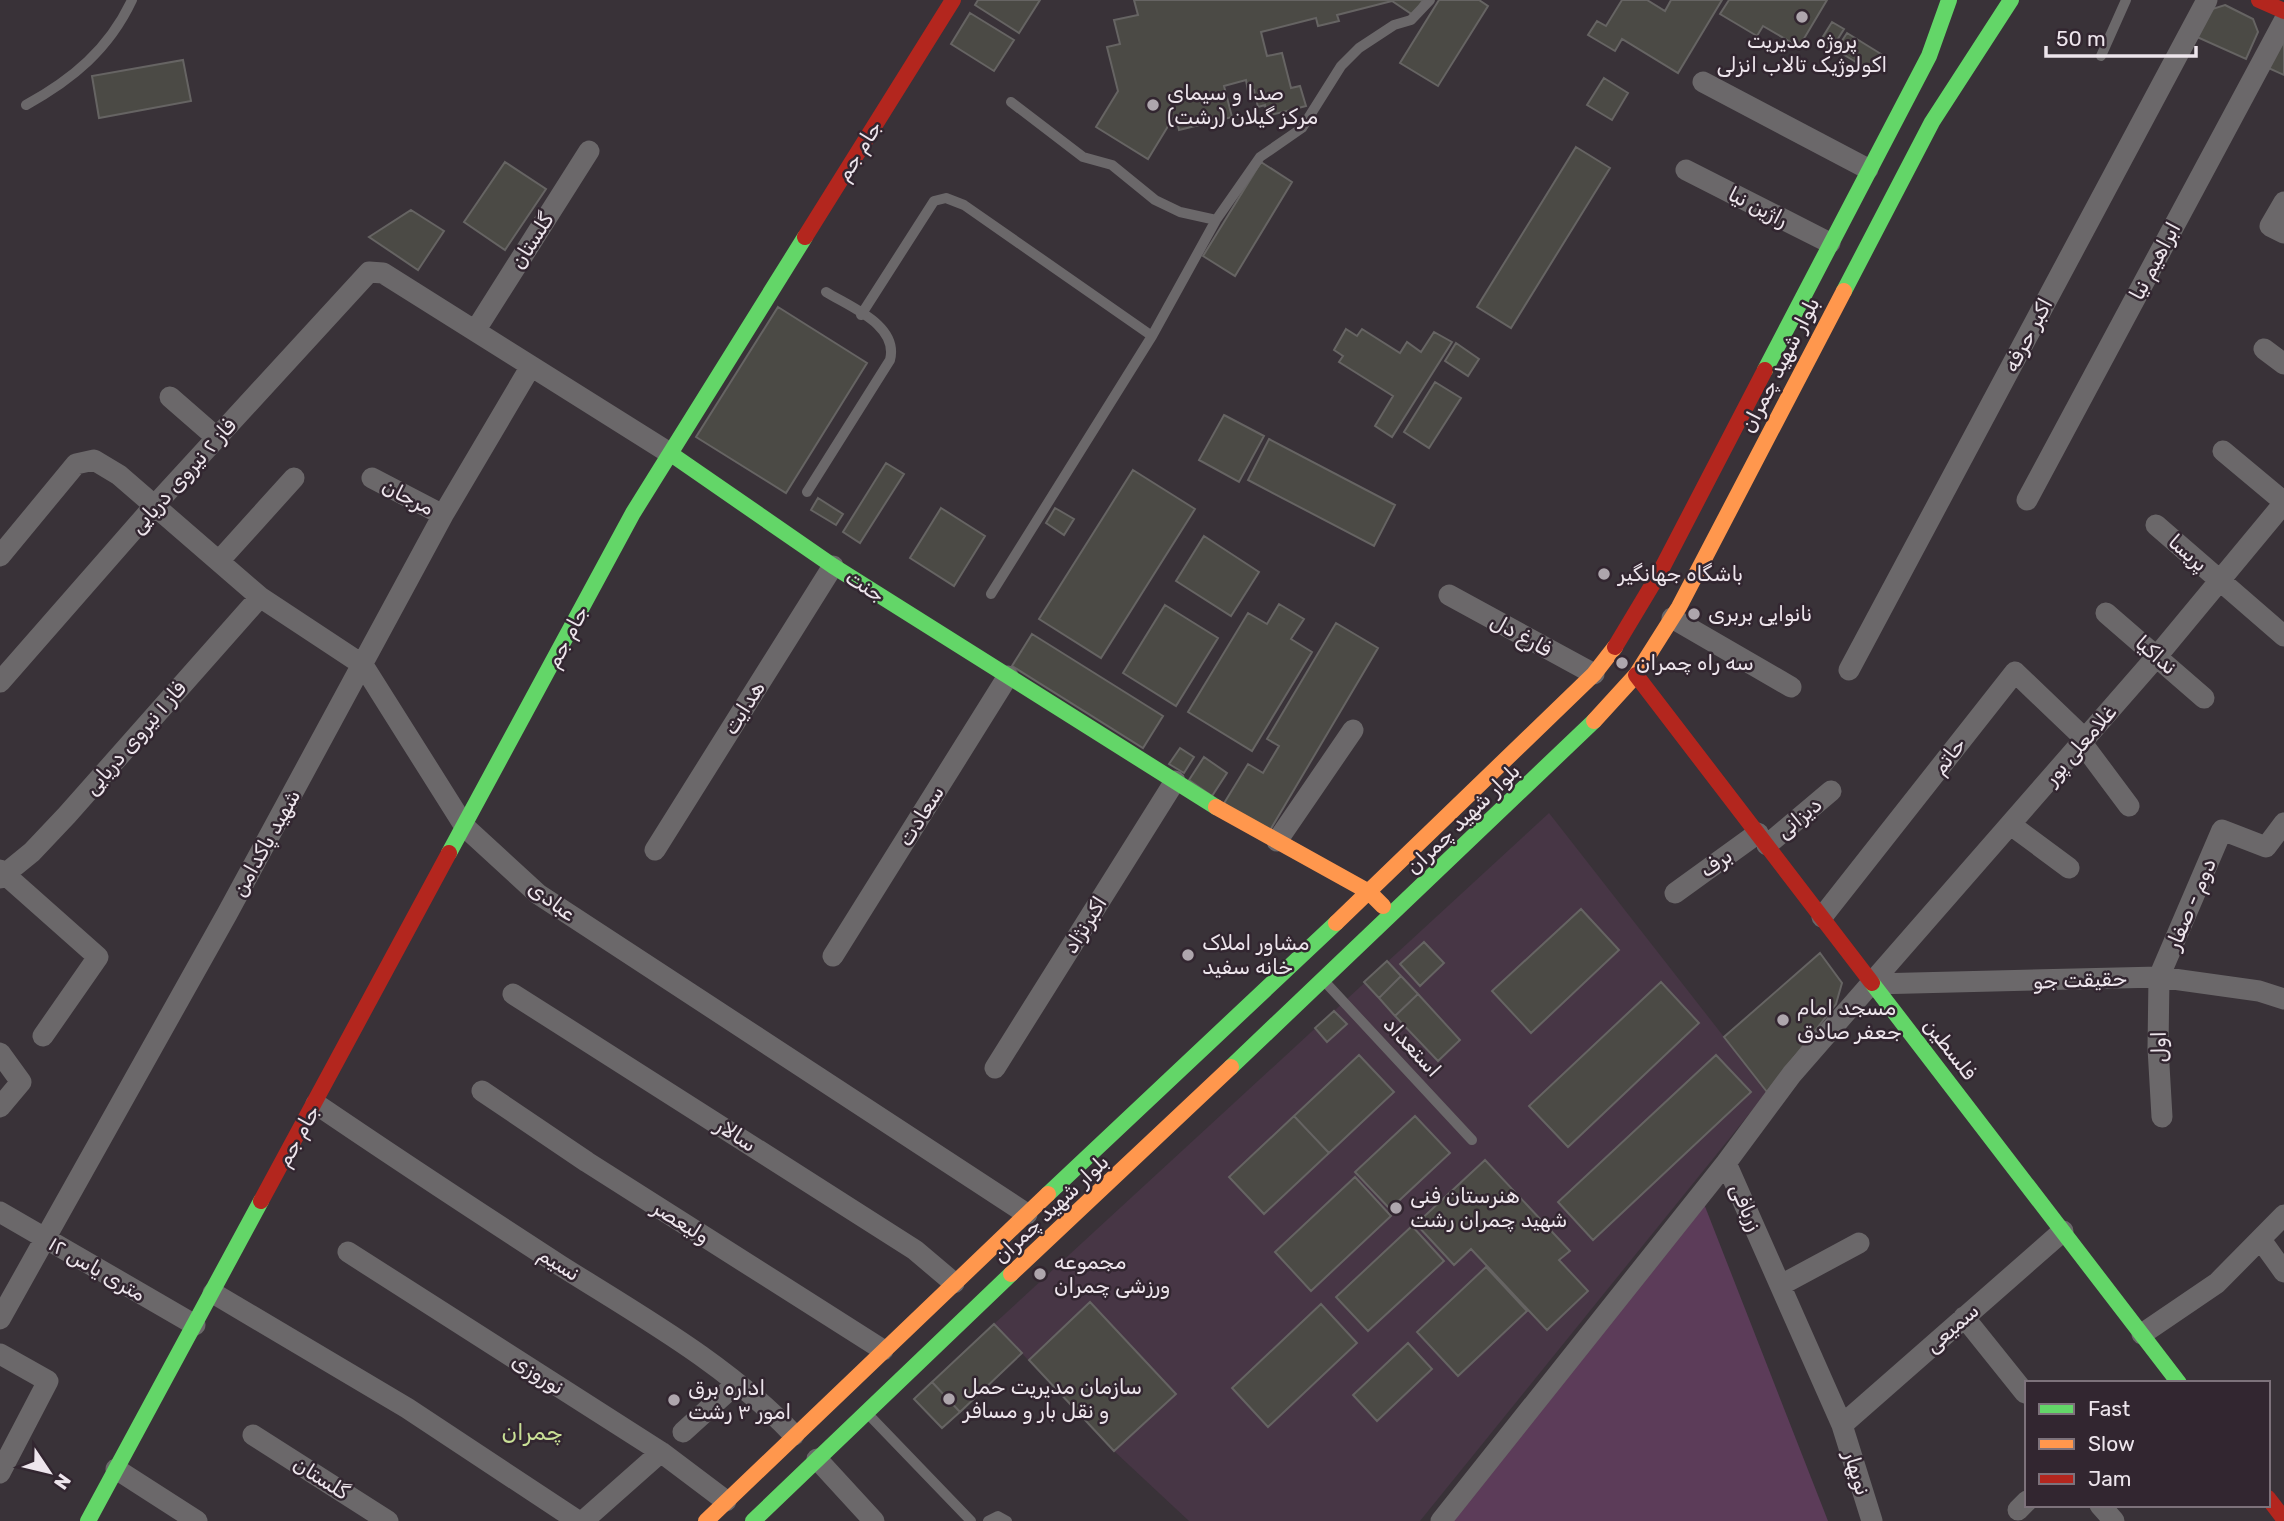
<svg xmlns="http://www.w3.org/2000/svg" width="2284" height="1521" font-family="Rubik,Vazirmatn,sans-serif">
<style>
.built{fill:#473645}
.green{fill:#5c3c59}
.building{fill:#4b4a45;stroke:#666463;stroke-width:2}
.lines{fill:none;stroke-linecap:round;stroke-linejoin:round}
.lane{stroke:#6b686a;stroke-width:10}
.street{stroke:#6b686a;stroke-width:21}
.fast{stroke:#63d668;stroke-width:16}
.slow{stroke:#ff974d;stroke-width:16}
.jam{stroke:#b3261e;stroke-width:16}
.poi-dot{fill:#aea6ad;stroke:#322630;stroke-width:2.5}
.labels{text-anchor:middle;stroke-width:5;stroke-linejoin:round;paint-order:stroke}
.poi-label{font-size:21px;fill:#ede5ec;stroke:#322630;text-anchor:start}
.street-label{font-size:21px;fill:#ede5ec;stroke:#322630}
.neighbourhood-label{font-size:23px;fill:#c9e096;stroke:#322630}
</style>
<rect width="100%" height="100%" fill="#393238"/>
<path class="built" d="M1549,813l218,279 -347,429h-231l-75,-70 -120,-127z"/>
<path class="green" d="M1697,1186l131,335h-384z"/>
<path class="building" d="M978,0h62l-21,33 -44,-28z
M1134,0h289l-10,15 -21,-14 -55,14 2,6 -21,5 -2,-8 -55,14 6,24 15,-3 9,35 9,-2 6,20 -39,10 -2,-11 -7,2 -4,-17 -6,1 -2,-11 -22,6 8,31 -53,13 -3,-13 -3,1 -25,41 -52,-32 22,-36 -11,-44 13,-3 -6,-24 24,-5z
M1439,0h40l9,6 -50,80 -38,-23z
M1622,0h25l18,11 6,-11h51l-44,73 -56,-34 -7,12 -27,-16 9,-14 9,5z
M1729,0h98l-28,47 -36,-21 -6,10 -37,-22z
M2225,5l28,14 5,13 -12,27 -49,-22 12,-27z
M970,13l44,27 -20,31 -43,-27z
M1832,22l12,7 -13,21 -12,-7z
M1847,33l34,21 -10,17 -35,-21z
M2284,37v38l-20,-9z
M183,60l8,41 -92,17 -7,-42z
M1604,78l24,15 -16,27 -25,-15z
M1576,147l34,21 -99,160 -34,-21z
M505,162l41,27 -41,61 -41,-28z
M1261,162l31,20 -57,94 -32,-20z
M411,210l33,21 -26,39 -49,-33z
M778,307l89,56 -81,130 -90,-56z
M1346,329l11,7 5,-7 38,24 7,-11 14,10 13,-20 18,10 -60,95 -17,-11 18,-30 -54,-34 4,-6 -9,-6z
M1456,343l23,16 -11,17 -23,-15z
M1435,382l26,16 -32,50 -25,-16z
M1224,415l40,21 -25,46 -40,-22z
M1269,439l126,66 -21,41 -126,-66z
M886,463l18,11 -44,69 -17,-11z
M1133,470l62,39 -94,149 -62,-39z
M818,498l25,16 -7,11 -25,-15z
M941,508l44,28 -31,50 -44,-28z
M1055,508l19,11 -10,16 -18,-12z
M1204,536l55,36 -28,44 -55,-35z
M1279,604l25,15 -13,20 21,13 -60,99 -64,-39 60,-99 19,11z
M1165,605l53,33 -42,68 -53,-33z
M1336,623l42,25 -109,184 -46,-27 25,-41 15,9 16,-27 -12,-7z
M1032,634l131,82 -20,32 -131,-82z
M1180,748l14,9 -10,16 -15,-9z
M1204,757l23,16 -15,23 -23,-16z
M1581,909l38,41 -88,83 -39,-42z
M1424,942l20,21 -24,23 -20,-22z
M1820,953l22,30 -6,21 -69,88 -43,-55z
M1387,961l14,15 -22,22 -15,-16z
M1401,976l17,18 -23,22 -16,-18z
M1661,982l38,41 -131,124 -39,-41z
M1418,994l42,46 -22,21 -43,-45z
M1334,1011l13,13 -20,18 -12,-14z
M1359,1055l35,37 -65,61 -35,-37z
M1716,1055l35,37 -158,148 -35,-38z
M1294,1116l35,37 -65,61 -35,-37z
M1415,1116l35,37 -60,56 -35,-37z
M1485,1160l85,91 -11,9 29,31 -41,39 -76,-81 -17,16 -38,-41z
M1355,1177l36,39 -80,75 -36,-39z
M1412,1226l32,35 -76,70 -32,-34z
M1486,1267l41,44 -69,65 -41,-44z
M1090,1302l86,92 -62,57 -85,-91z
M1321,1304l36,39 -89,84 -36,-39z
M994,1324l28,29 -62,59 -28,-30z
M1408,1343l24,26 -55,52 -24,-26z
M932,1382l28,30 -18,16 -28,-29z"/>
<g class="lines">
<path class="lane" d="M2101,56l25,-56
M1011,102l72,55 29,8 43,35 25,12 36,8
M26,105c47,-26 83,-56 106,-105
M861,315l73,-114 12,-3 18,7 188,131
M807,492l83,-132c9,-35 -40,-53 -64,-68
M991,594l161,-258 64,-116 44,-63 42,-29 39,-62 18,-18 35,-23 17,-5 19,-20
M1326,983l146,157
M867,1413l104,108
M988,1521l10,-5 9,5"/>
<path class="street" d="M1703,82l165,87
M1686,170l144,73
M2284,202l-14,24 14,7
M475,331l114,-180
M2264,349l20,15
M170,397l47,41
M2223,451l61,51
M372,478l71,37
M2027,500l257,-479
M2156,525l128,111
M0,556l76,-92 18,-4 25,15 141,122 103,68 102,162 73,67 489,320
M219,561l75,-83
M1449,595l145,79
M2106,613l98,85
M1672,618l119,69
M1849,670l358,-670
M0,682l155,-177 214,-233 14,1 288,181
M2082,743l47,63
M2011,825l58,43
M1277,841l76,-111
M1767,845l64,-54
M655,850l178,-284
M0,870l98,87 -55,79
M0,878l32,-26 35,-37 193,-218
M1675,893l83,-60
M1822,917l193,-245 70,67
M833,956l175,-280
M1873,984l286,-7 100,14 25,8
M513,994l402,256 39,33
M0,1053l21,29 -21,25
M995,1068l180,-287
M482,1091l105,71 296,188
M316,1104c81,55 163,109 245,162 81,51 167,99 233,169
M2162,1117l-4,-69 1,-71 63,-147 44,17 18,-24
M1726,1163l116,262 30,96
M0,1212l195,113
M2261,1240l23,32
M348,1252l313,200 65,49
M1781,1285l78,-42
M213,1293l194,115 171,113
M1964,1317l61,76
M0,1319l227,-405 216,-399 88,-149
M2142,1334l75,-51 67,-68
M0,1354l48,27 -48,92
M1842,1425l221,-194
M683,1432l54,-49
M253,1435l135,86
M817,1459l57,62
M116,1469l81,52
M2100,1505l14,16
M2018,1510l9,-9
M583,1521l78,-69
M1441,1521l285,-358 66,-89 366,-419 126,-152"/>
<path class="fast" d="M1844,291l88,-169 79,-122
M1765,370l164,-314 20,-56
M671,454l162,112 383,241
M449,853l184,-340 172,-276
M1872,983l307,400
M1231,1067l363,-346
M1048,1194l288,-271
M88,1521l173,-320
M753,1521l258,-247"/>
<path class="slow" d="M1594,721l42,-46 43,-68 165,-316
M1216,807l153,85 14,14
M1336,923l258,-249 21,-27
M1011,1274l220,-207
M706,1521l342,-327"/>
<path class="jam" d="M2259,0l25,11
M805,237l148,-237
M1615,647l45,-75 105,-202
M1636,675l236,308
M261,1201l188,-348
M2268,1498l16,21"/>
</g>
<g class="poi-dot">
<circle cx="1802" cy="17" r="7"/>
<circle cx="1153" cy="105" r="7"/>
<circle cx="1604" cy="574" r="7"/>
<circle cx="1694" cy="614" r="7"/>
<circle cx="1622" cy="663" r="7"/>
<circle cx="1188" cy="955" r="7"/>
<circle cx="1783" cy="1020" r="7"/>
<circle cx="1396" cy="1208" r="7"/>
<circle cx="1040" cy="1274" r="7"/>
<circle cx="949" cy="1399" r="7"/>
<circle cx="674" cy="1400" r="7"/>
</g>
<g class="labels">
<g class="poi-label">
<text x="1802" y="48" text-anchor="middle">پروژه مدیریت<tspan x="1802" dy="24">اکولوژیک تالاب انزلی</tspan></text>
<text x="1167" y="100">صدا و سیمای<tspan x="1167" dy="24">مرکز گیلان (رشت)</tspan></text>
<text x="1618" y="581">باشگاه جهانگیر</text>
<text x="1708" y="621">نانوایی بربری</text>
<text x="1636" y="670">سه راه چمران</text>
<text x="1202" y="950">مشاور املاک<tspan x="1202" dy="24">خانه سفید</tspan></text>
<text x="1797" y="1015">مسجد امام<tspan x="1797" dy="24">جعفر صادق</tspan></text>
<text x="1410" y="1203">هنرستان فنی<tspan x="1410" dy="24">شهید چمران رشت</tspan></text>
<text x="1054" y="1269">مجموعه<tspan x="1054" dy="24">ورزشی چمران</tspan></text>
<text x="963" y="1394">سازمان مدیریت حمل<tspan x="963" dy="24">و نقل بار و مسافر</tspan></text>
<text x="688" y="1395">اداره برق<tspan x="688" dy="24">امور ۳ رشت</tspan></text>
</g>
<g class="street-label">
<text transform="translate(859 151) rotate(-58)" y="7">جام جم</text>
<text transform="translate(1758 207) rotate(27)" y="7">راژین نیا</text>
<text transform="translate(532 241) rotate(-58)" y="7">گلستان</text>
<text transform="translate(2155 261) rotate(-62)" y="7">ابراهیم نیا</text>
<text transform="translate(2028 335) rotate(-62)" y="7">اکبر حرفه</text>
<text transform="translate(1780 365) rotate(-63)" y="7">بلوار شهید چمران</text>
<text transform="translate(183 476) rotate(-48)" y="7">فاز ۲ نیروی دریایی</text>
<text transform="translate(408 497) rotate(27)" y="7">مرجان</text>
<text transform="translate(2188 553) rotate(41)" y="7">پریسا</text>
<text transform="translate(865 586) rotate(32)" y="7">جنت</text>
<text transform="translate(1521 635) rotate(29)" y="7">فارغ دل</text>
<text transform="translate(567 637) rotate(-62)" y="7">جام جم</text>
<text transform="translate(2156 655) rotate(41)" y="7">نداکیا</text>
<text transform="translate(744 708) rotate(-58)" y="7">هدایت</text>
<text transform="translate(135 738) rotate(-49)" y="7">فاز ۱ نیروی دریایی</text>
<text transform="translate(2080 745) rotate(-49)" y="7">غلامعلی پور</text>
<text transform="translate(1949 756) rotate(-52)" y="7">حاتم</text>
<text transform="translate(921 816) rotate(-58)" y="7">سعادت</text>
<text transform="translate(1799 818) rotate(-39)" y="7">دیزانی</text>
<text transform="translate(1463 819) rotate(-44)" y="7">بلوار شهید چمران</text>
<text transform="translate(266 843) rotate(-61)" y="7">شهید پاکدامن</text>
<text transform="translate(1716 863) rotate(-35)" y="7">برف</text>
<text transform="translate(552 901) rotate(36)" y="7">عبادی</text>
<text transform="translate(2191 904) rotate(-67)" y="7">دوم - صفار</text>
<text transform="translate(1085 925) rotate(-58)" y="7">اکبرنژاد</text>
<text transform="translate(2080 980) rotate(-2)" y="7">حقیقت جو</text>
<text transform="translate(1412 1047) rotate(47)" y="7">استعداد</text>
<text transform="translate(2159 1047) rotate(-91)" y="7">اول</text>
<text transform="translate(1950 1049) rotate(52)" y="7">فلسطین</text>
<text transform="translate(736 1135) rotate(33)" y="7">سالار</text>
<text transform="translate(298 1136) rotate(-61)" y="7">جام جم</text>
<text transform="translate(1746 1207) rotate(66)" y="7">زربافی</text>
<text transform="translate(1051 1209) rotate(-43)" y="7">بلوار شهید چمران</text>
<text transform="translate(681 1222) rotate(32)" y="7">ولیعصر</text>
<text transform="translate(559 1264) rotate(32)" y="7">نسیم</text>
<text transform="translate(97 1269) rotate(30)" y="7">۱۲ متری یاس</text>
<text transform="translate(1952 1328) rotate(-41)" y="7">سمیعی</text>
<text transform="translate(538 1374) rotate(33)" y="7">نوروزی</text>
<text transform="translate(1857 1473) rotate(73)" y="7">نوبهار</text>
<text transform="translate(321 1478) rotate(32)" y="7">گلستان</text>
</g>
<g class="neighbourhood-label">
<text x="532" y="1440">چمران</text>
</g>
</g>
<rect x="2025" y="1381" width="245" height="126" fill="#322630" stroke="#7d727b" stroke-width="2"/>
<rect x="2039" y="1404" width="35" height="10" fill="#63d668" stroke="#7d727b" stroke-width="2"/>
<text x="2088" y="1416" font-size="21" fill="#ede5ec">Fast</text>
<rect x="2039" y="1439" width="35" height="10" fill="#ff974d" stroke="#7d727b" stroke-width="2"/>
<text x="2088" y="1451" font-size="21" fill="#ede5ec">Slow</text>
<rect x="2039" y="1474" width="35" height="10" fill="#b3261e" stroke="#7d727b" stroke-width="2"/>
<text x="2088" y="1486" font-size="21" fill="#ede5ec">Jam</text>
<g transform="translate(49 1472) rotate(125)" stroke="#322630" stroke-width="5" paint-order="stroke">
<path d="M0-5L12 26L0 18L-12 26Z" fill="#ede5ec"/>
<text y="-10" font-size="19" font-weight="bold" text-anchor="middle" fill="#ede5ec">N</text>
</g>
<path d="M2046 46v10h150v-10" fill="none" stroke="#ede5ec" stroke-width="3.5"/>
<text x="2056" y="46" font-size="21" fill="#ede5ec" stroke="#322630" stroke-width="5" paint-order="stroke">50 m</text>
</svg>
